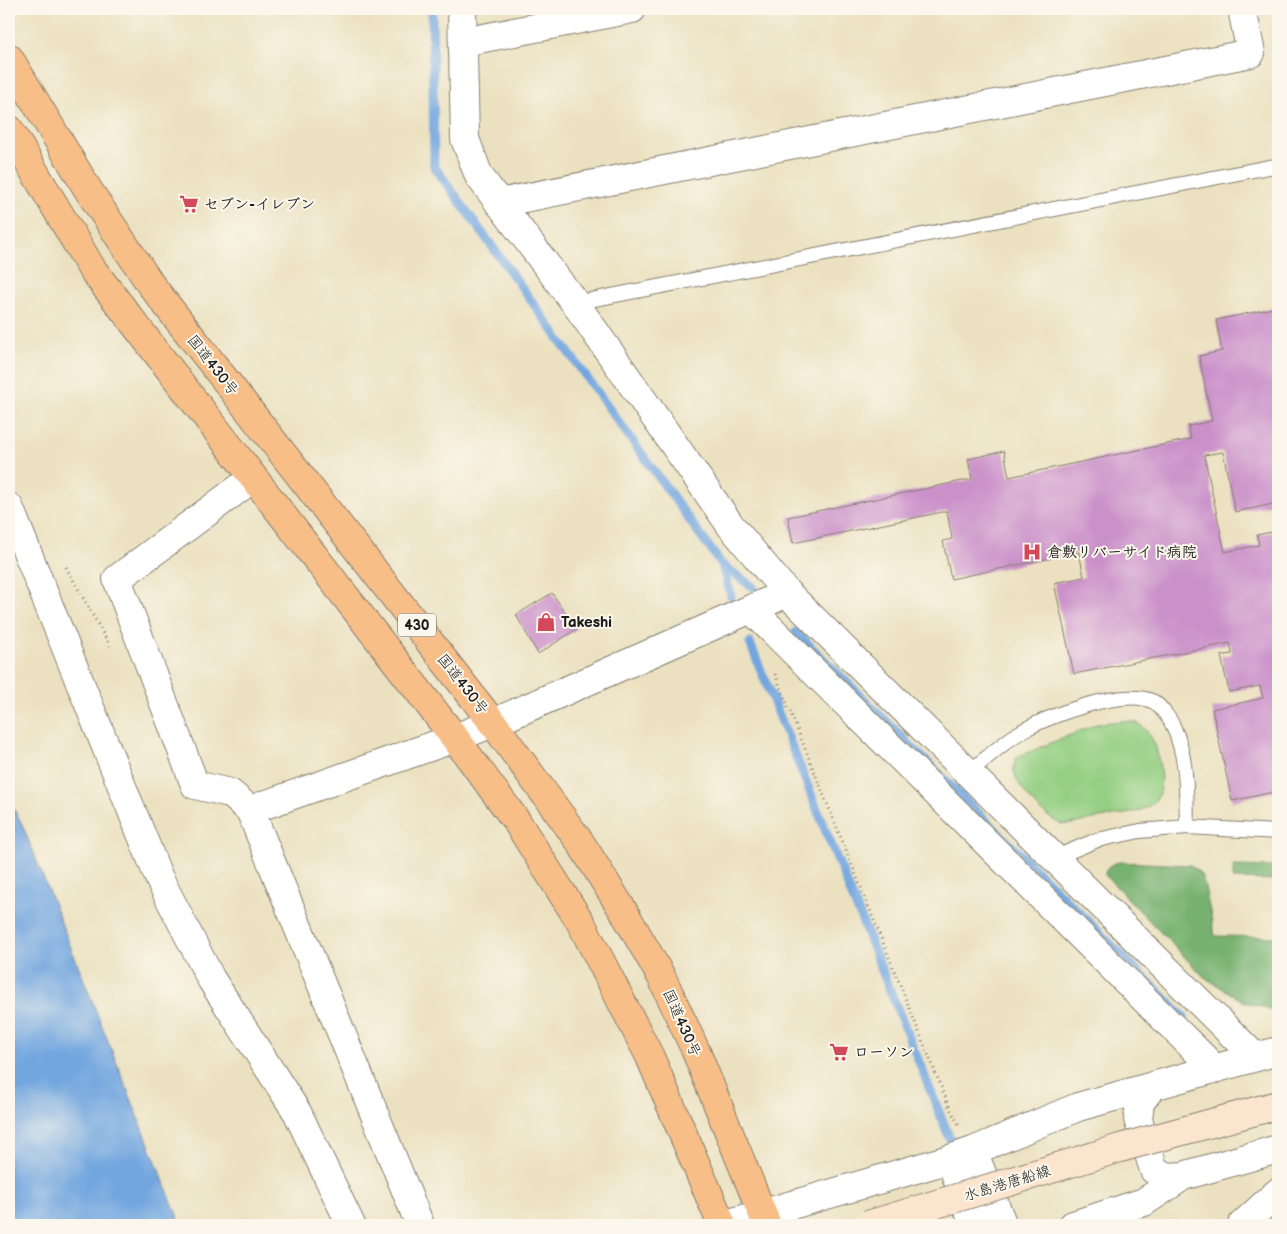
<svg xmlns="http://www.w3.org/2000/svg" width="1287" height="1234" font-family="'Balsamiq Sans','Klee One',sans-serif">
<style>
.green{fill:#95cf83;stroke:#587650}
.forest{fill:#78b271;stroke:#4a6746}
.water{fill:#72a6df;stroke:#47617e}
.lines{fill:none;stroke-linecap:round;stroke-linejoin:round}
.stream{stroke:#72a6df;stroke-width:9}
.building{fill:#ca90c9}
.service-casing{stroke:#847e6e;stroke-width:16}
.minor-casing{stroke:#847e6e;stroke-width:30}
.tertiary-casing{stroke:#847e6e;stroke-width:30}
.trunk-casing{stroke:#847e6e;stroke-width:30}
.path{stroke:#847e6e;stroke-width:3;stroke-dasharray:1 4;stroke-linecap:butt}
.service{stroke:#fff;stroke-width:14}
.minor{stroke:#fff;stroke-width:28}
.tertiary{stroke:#fff;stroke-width:28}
.trunk{stroke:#f7be88;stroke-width:28}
.secondary-bridge-casing{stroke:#847e6e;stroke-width:30;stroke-linecap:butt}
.secondary-bridge{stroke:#fce5cf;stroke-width:28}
.labels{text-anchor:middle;stroke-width:4;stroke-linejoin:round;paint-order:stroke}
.shield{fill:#fbf7ec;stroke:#5f5e5a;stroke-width:1}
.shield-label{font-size:14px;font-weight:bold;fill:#1c1c1c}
.poi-label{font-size:15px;font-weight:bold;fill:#1c1c1c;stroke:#fbf7ec;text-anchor:start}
.street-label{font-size:15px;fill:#1c1c1c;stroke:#fbf7ec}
</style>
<rect width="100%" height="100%" fill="#fbf7ec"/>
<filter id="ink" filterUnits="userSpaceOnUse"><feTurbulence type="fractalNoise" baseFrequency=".02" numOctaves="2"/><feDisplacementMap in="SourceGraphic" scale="10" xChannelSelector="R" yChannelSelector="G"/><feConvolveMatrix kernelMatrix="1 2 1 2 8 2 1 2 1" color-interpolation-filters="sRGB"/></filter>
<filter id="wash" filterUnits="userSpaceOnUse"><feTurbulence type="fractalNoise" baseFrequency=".0096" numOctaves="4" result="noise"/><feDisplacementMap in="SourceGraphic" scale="20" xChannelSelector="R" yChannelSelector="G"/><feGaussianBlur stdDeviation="1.12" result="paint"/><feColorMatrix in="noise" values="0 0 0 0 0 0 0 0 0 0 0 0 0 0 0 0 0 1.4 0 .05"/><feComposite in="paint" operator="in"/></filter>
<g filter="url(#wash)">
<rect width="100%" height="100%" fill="#ebe1c0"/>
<path class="green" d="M1120,721c5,0 11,0 15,1 11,4 20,19 22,30 13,58 -8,59 -58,66 -10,1 -28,8 -37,6 -17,-5 -45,-36 -48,-53 -1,-5 1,-9 3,-14l80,-33z"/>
<path class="forest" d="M1120,862l70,3 8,6 5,7 12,58 63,1v75l-35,-11 -39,-24 -99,-102c0,-9 8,-12 15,-13z
M1233,866l45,1v13l-45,-1z"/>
<path class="water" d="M9,800l13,24 159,401h-172z"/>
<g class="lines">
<path class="stream" d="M432,9l2,157 288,399 31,22
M722,565l9,31
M796,632l388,385
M750,643l206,511"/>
</g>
<g id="blocks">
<path class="building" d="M1278,307v196l-43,9 -12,-60 -19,3 21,97 34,-7 -2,-10 20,-4 1,6v254l-46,10 -20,-92 51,-11 -3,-12 -31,6 -8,-36 11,-2 -2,-11 -156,31 -20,-91 30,-6 -5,-25 -128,27 -8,-38 9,-2 -5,-28 -154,32 -5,-26 184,-38 -4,-20 36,-8 5,26 182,-38 -3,-13 24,-5 -13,-65 23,-5 -6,-31z
M552,593l25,36 -39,25 -22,-39z"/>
</g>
</g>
<g filter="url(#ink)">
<use href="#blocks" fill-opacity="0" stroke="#847e6e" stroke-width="1"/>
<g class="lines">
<g class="service-casing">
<path id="service" d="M575,303l694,-136 9,-1
M968,773c17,-13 33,-29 51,-40 27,-17 105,-46 135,-31 6,4 16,17 19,24 15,32 13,66 14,101
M1054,858l43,-18 43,-9 47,-4 91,5"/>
</g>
<g class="minor-casing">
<path id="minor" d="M463,42l169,-33
M499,203l752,-150 -9,-44
M253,478l-136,101 78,206 35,8 20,17 170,415
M751,609l464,460
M250,810l205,-72
M1152,1087l-12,15 -2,17 16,51 13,7 16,-1
M973,1151l30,74
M950,1159l24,66
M723,1225l227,-66 23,-8 105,-44 200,-56
M1073,1225l71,-23 39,-26 95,-27
M1242,1225l36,-33"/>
</g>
<g class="tertiary-casing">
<path id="tertiary" d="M462,9l3,130 14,37 96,127 156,223 56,67 468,464
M9,507l150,371 52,101 86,133 54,113
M455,738l38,-15 294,-130"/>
</g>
<g class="trunk-casing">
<path id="trunk" d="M9,58l78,130 64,97 342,438 87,119 44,70 38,66 33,71 72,176
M9,129l83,140 363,469 62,84 64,101 69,134 72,168"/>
</g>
<path class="path" d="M66,567l44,79
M775,674l175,435 10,18"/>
<use href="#service" class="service"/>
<use href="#minor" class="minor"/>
<use href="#tertiary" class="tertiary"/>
<use href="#trunk" class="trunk"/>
<g class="secondary-bridge-casing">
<path id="secondary-bridge" d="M868,1225l252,-77 158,-43"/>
</g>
<use href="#secondary-bridge" class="secondary-bridge"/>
</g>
</g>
<defs>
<g id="supermarket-bare" transform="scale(1.5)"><path d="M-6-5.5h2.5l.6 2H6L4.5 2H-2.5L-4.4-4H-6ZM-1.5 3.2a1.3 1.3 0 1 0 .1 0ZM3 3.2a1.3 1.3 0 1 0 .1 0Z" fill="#d1495b" stroke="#fbf7ec" stroke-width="2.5" paint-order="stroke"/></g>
<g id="hospital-bare" transform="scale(1.5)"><path d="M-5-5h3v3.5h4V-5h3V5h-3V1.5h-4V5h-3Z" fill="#d1495b" stroke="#fbf7ec" stroke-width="2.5" paint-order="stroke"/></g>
<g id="shop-bare" transform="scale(1.5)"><path d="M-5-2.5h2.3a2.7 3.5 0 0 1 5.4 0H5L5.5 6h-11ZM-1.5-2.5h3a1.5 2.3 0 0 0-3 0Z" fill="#d1495b" stroke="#fbf7ec" stroke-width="2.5" paint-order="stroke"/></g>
</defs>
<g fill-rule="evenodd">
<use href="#supermarket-bare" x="189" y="204"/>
<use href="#hospital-bare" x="1032" y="552"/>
<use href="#shop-bare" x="546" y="622"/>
<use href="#supermarket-bare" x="839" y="1052"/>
</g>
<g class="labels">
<rect class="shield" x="398" y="613.5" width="38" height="23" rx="4"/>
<g class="shield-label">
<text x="417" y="630">430</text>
</g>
<g class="poi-label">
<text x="204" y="209">セブン-イレブン</text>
<text x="1047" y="557">倉敷リバーサイド病院</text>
<text x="561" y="627">Takeshi</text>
<text x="854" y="1057">ローソン</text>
</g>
<g class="street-label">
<text transform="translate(213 365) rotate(52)" y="5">国道430号</text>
<text transform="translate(463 684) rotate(52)" y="5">国道430号</text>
<text transform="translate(682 1023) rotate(66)" y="5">国道430号</text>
<text transform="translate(1007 1183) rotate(-17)" y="5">水島港唐船線</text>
</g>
</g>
<rect width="1287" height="1234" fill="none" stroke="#fbf7ec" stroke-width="30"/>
</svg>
